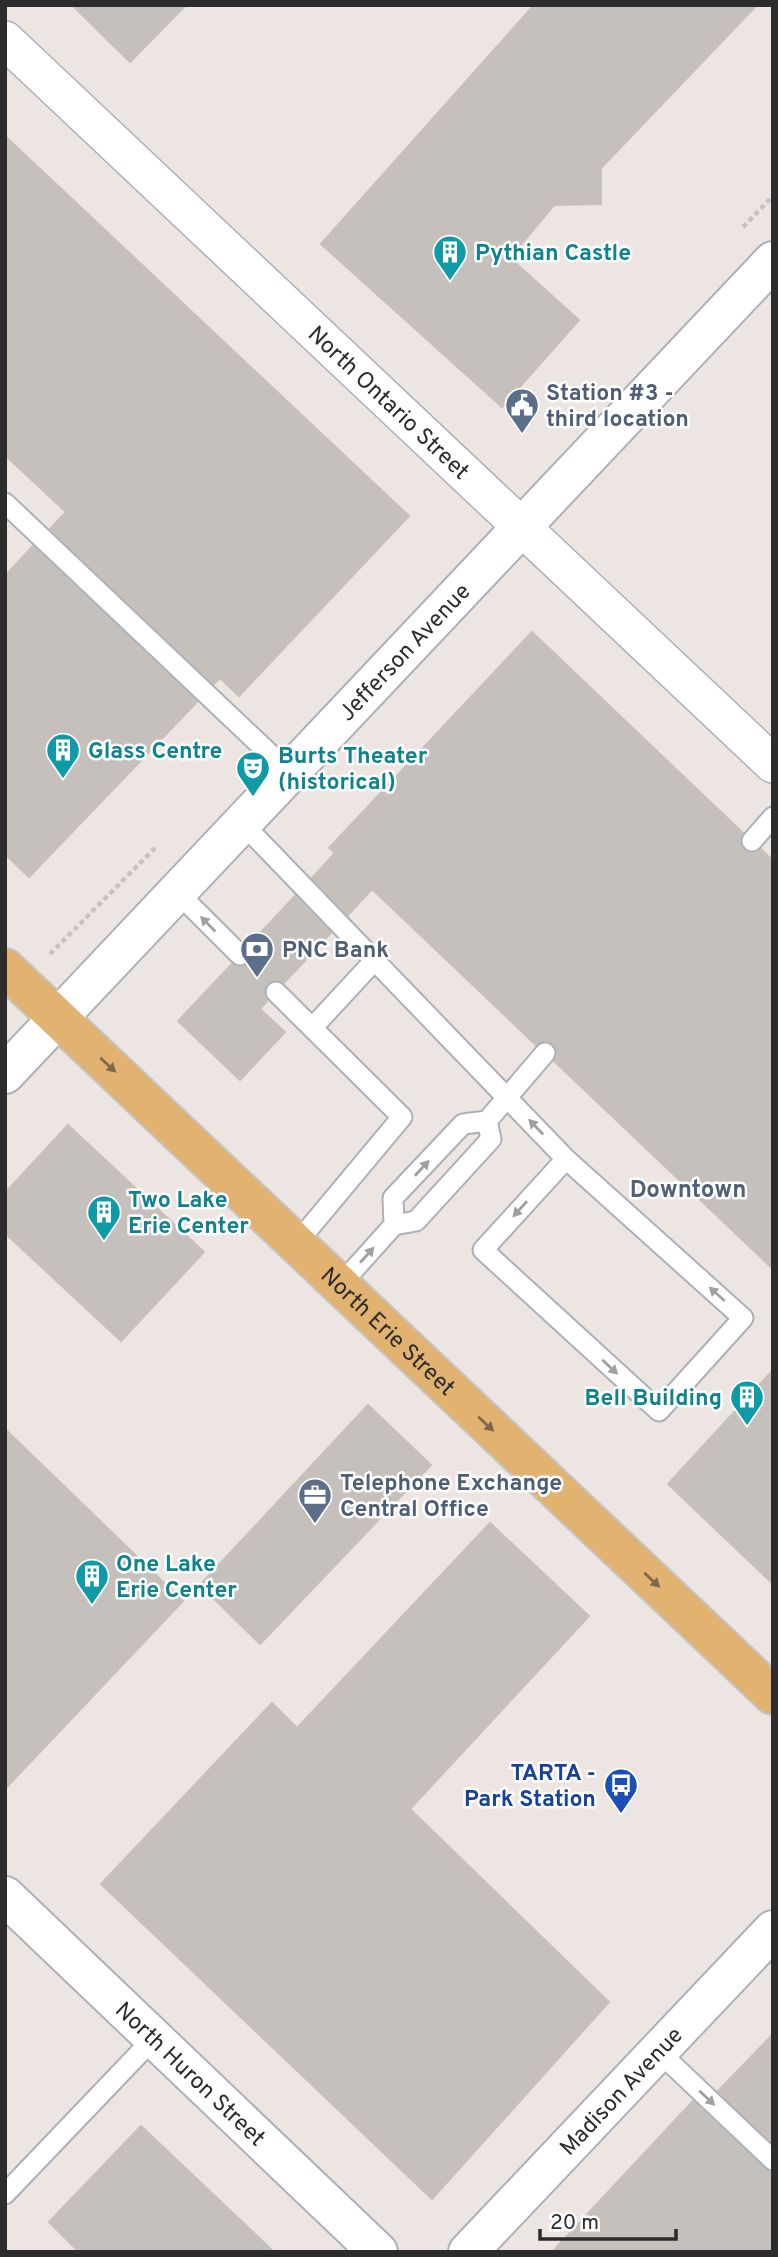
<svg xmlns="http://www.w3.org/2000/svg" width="778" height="2257" font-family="Overpass,sans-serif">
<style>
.building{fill:#c5c0bc;stroke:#c8c0ba;stroke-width:2}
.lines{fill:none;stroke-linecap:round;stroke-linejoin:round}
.lane-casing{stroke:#adb1b7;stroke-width:23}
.street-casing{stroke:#adb1b7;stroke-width:40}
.secondary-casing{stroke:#adb1b7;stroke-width:42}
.primary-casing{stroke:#c4c4c4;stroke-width:42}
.path{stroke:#c4c4c4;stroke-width:4.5;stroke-dasharray:5 3.5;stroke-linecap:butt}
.lane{stroke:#fff;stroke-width:19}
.street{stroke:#fff;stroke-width:37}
.secondary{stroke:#fff;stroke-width:38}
.primary{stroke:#e2b270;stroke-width:38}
.oneway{fill:#a0a0a0}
.oneway2{fill:#7e684b}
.labels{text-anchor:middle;stroke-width:5;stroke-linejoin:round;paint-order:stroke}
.culture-label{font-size:23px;font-weight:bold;fill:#0d838f;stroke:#fff;text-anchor:start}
.service-label{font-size:23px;font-weight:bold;fill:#4e5e75;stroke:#fff;text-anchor:start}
.street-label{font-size:23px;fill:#2c2c2c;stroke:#fff}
.transit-label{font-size:23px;font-weight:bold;fill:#164399;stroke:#fff;text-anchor:end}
.neighbourhood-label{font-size:24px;font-weight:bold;fill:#516079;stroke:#fff}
</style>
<rect width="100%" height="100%" fill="#ece5e1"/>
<path class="building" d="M72,5h114l-56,57z
M534,5h223l-156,163v36l-47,1 -44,53 69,62 -77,87 -181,-163z
M5,136l404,380 -170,180 -19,-18 -6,6 -164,-155 16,-17 -61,-57z
M33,546l164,156 -168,175 -24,-23v-278z
M532,632l211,201 -3,6 3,11 7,3 11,-4 12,12v408l-219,-208 3,-6 -4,-11 -6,-3 -11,4 -164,-156 -24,26 -36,-37 23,-25 -6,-5z
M295,896l36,37 -47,50 -11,-3 -6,4 -3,11 3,6 -7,8 25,23 -45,48 -62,-59 54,-57 10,3 7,-4 3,-10 -4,-7z
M68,1125l136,127 -83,89 -116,-108v-40z
M773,1370v214l-105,-100z
M368,1405l63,60 -171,179 -60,-59z
M5,1429l178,172 -178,188z
M490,1523l99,93 -179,193 199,193 -177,197 -331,-315 171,-181 25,25z
M773,2034v109l-55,-52z
M693,2101l72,68 8,3v80h-221z
M141,2126l133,126h-195l-30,-30z"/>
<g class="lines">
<g class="lane-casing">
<path id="lane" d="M5,503l285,270
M243,824l323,335 177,159 -84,93 -176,-161 83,-91
M752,841l21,-24
M177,892l63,63
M276,992l126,125 -106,127
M313,1027l62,-67
M394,1225l-1,-27 70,-74 24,-3 58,-68
M340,1285l54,-60 22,-4 75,-82 -4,-18
M658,2051l115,109
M5,2194l149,-156"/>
</g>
<g class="street-casing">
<g id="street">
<path id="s1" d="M5,40l768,724"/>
</g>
</g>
<g class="secondary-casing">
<g id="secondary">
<path id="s2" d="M5,1074l768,-813"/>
<path id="s3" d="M5,1896l373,356"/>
<path id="s4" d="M468,2252l305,-322"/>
</g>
</g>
<g class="primary-casing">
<g id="primary">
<path id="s5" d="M5,968l768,727"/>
</g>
</g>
<path class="path" d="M743,227l30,-31
M50,954l107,-108"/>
<use href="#lane" class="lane"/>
<use href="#street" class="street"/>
<use href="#secondary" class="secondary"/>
<use href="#primary" class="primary"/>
</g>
<defs><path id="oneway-solid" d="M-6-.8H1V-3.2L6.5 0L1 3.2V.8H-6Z" transform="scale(1.75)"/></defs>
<g class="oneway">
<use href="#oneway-solid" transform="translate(208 924) rotate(-135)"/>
<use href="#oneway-solid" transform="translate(536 1127) rotate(-134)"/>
<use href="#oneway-solid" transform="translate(422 1168) rotate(-47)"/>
<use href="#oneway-solid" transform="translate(520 1209) rotate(132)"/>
<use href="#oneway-solid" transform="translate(367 1255) rotate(-48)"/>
<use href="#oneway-solid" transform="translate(717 1294) rotate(-138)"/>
<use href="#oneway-solid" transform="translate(610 1367) rotate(43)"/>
<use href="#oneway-solid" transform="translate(707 2098) rotate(43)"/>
</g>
<g class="oneway2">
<use href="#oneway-solid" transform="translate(108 1065) rotate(43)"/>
<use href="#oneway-solid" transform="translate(486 1424) rotate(43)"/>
<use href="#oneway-solid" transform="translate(652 1580) rotate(43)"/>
</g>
<defs>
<g id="building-pin" transform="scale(1.75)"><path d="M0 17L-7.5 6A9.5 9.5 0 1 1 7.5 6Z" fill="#0f9aa8" stroke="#fff"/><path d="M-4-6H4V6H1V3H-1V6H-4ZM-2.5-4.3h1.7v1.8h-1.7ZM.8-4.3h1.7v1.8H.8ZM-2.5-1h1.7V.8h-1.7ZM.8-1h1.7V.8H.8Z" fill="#fff"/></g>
<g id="civic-pin" transform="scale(1.75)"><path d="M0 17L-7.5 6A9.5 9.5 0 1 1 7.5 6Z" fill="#5c6f8a" stroke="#fff"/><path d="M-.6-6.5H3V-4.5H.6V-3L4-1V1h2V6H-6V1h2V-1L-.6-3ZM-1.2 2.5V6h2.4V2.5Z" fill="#fff"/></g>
<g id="theatre-pin" transform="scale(1.75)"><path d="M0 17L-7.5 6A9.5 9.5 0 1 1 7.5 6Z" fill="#0f9aa8" stroke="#fff"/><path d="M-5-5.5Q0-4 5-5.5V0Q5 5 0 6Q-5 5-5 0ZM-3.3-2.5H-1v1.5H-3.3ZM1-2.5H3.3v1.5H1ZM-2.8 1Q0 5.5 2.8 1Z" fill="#fff"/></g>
<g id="bank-pin" transform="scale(1.75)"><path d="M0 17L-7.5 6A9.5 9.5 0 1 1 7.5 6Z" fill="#5c6f8a" stroke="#fff"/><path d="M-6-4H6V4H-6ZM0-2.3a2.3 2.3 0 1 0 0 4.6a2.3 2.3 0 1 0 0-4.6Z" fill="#fff"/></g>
<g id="office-pin" transform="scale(1.75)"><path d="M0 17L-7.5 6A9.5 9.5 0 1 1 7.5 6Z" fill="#5c6f8a" stroke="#fff"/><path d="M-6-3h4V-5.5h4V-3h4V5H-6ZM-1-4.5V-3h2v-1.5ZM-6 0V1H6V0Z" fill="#fff"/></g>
<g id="bus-pin" transform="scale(1.75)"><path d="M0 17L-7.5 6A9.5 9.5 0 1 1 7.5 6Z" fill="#1a4fb4" stroke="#fff"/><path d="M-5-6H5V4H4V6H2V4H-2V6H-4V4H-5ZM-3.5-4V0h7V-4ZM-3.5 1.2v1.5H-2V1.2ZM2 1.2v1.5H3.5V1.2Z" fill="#fff"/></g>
</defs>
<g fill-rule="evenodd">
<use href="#building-pin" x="450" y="252"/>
<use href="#civic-pin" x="522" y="405"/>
<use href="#building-pin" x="63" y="750"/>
<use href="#theatre-pin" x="253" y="768"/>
<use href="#bank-pin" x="257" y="949"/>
<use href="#building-pin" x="104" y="1212"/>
<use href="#building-pin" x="747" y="1397"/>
<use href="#office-pin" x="315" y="1495"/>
<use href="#building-pin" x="92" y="1576"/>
<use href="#bus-pin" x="621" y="1785"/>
</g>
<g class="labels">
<g class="culture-label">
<text x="475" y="260">Pythian Castle</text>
<text x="88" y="758">Glass Centre</text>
<text x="278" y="763">Burts Theater<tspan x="278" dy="26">(historical)</tspan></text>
<text x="128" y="1207">Two Lake<tspan x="128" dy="26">Erie Center</tspan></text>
<text x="722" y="1405" text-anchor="end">Bell Building</text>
<text x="116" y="1571">One Lake<tspan x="116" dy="26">Erie Center</tspan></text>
</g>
<g class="service-label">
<text x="546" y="400">Station #3 -<tspan x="546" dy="26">third location</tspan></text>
<text x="282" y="957">PNC Bank</text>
<text x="340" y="1490">Telephone Exchange<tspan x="340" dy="26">Central Office</tspan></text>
</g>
<g class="street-label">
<text dy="8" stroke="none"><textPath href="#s1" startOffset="528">North Ontario Street</textPath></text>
<text dy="8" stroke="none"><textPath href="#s2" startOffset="581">Jefferson Avenue</textPath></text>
<text dy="8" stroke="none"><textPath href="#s5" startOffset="528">North Erie Street</textPath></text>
<text dy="8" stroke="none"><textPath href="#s3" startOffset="257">North Huron Street</textPath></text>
<text dy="8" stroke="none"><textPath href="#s4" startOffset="222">Madison Avenue</textPath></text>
</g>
<g class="transit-label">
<text x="596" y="1780">TARTA -<tspan x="596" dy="26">Park Station</tspan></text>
</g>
<g class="neighbourhood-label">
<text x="688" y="1197">Downtown</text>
</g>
</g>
<rect width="778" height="2257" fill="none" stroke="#2c2c2c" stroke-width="14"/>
<path d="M540 2229v10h136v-10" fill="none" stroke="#2c2c2c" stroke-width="3.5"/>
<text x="550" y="2229" font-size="21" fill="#2c2c2c" stroke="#ffffff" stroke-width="5" paint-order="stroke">20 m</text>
</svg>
